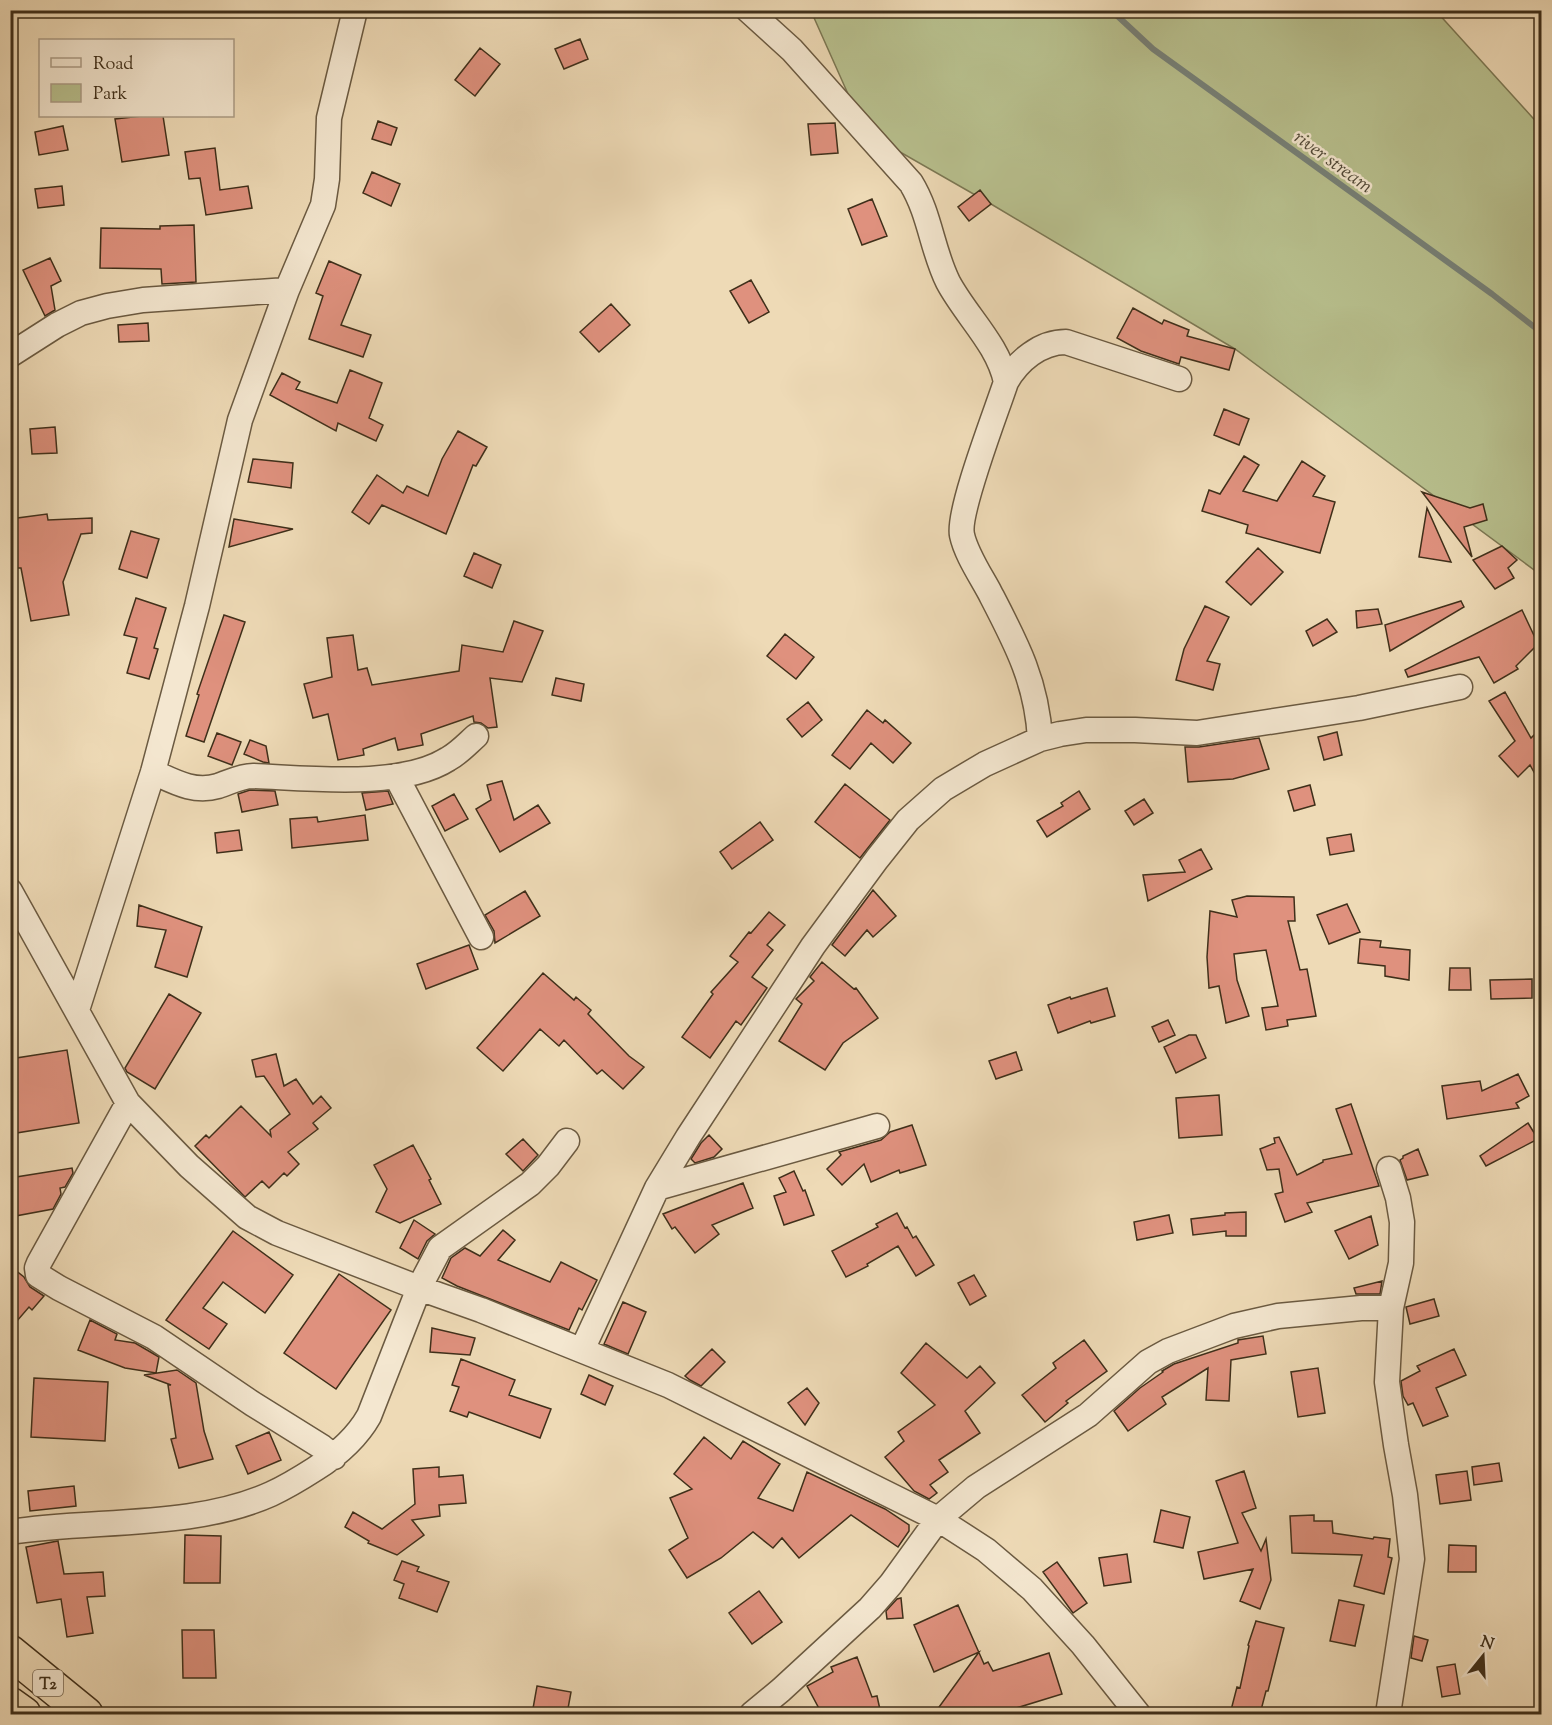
<svg xmlns="http://www.w3.org/2000/svg" width="1552" height="1725" font-family="'Sorts Mill Goudy',serif">
<style>
.green{fill:#b8c08e;stroke:#7c7854;stroke-width:1.5}
.lines{fill:none;stroke-linecap:round;stroke-linejoin:round}
.stream{stroke:#778178;stroke-width:6}
.building{fill:#df917e;stroke:#3f2f1a;stroke-width:1.5}
.minor-casing{stroke:#6b5a41;stroke-width:27}
.highway-casing{stroke:#3f2f1a;stroke-width:36}
.minor{stroke:#f4e7d0;stroke-width:24}
.highway{stroke:#eedab6;stroke-width:33}
.labels{text-anchor:middle;stroke-width:5;stroke-linejoin:round;paint-order:stroke}
.shield{fill:#f4e7d0;stroke:#756651;stroke-width:1.5}
.shield-label{font-size:16px;font-weight:bold;fill:#3f2f1a}
.water-label{font-size:20px;font-style:italic;fill:#524a39;stroke:#f4e7d0}
</style>
<rect width="100%" height="100%" fill="#eedab6"/>
<filter id="stains"><feTurbulence type="fractalNoise" baseFrequency=".00333" numOctaves="4"/><feColorMatrix values="0 0 0 0 .2 0 0 0 0 .09 0 0 0 0 .02 0 0 0 .5 -.17"/></filter>
<radialGradient id="worn" r=".72"><stop offset=".6" stop-color="#630" stop-opacity="0"/><stop offset="1" stop-color="#630" stop-opacity=".3"/></radialGradient>
<path class="green" d="M811,11h625l105,116v448l-306,-226 -244,-145 -126,-72z"/>
<g class="lines">
<path class="stream" d="M1111,10l42,39 339,245 50,39"/>
</g>
<path class="building" d="M580,39l8,20 -24,10 -9,-20z
M480,48l20,16 -25,32 -20,-16z
M142,116h21l6,39 -47,7 -7,-43z
M378,121l19,7 -6,17 -19,-6z
M835,123l3,30 -27,2 -3,-31z
M63,126l5,24 -29,5 -4,-23z
M215,148l5,42 28,-4 4,22 -46,7 -6,-37 -11,1 -4,-27z
M372,172l28,12 -9,22 -28,-13z
M62,186l2,19 -26,3 -3,-19z
M980,190l11,14 -22,17 -11,-14z
M872,199l15,37 -25,9 -14,-36z
M194,225l2,57 -34,2 -1,-15 -61,-1 1,-40 59,1v-3z
M50,258l11,23 -10,5 4,24 -10,6 -22,-46z
M329,261l32,14 -20,50 30,10 -8,22 -54,-18 14,-43 -7,-3z
M751,280l18,32 -20,11 -19,-32z
M611,304l19,21 -31,27 -19,-20z
M1133,308l29,16 2,-4 25,10 -2,6 48,13 -6,21 -48,-13 -2,7 -38,-13 -24,-13z
M148,323l1,18 -30,1 -1,-17z
M350,370l32,13 -13,35 14,7 -7,16 -38,-18 -2,8 -66,-36 12,-22 18,9 -4,7 41,14z
M1224,409l25,10 -10,26 -25,-10z
M55,427l2,26 -25,1 -2,-25z
M458,431l29,16 -11,19 -3,-1 -27,69 -64,-29 -13,19 -17,-12 25,-37 26,18 4,-7 21,10 14,-37z
M1244,456l15,9 -16,26 34,10 25,-40 23,15 -12,20 22,6 -15,51 -74,-20 2,-8 -46,-14 7,-21 11,4z
M253,459l40,4 -2,25 -43,-6z
M1422,492l48,16 13,-4 4,16 -23,7 8,30z
M1427,508l24,54 -32,-5z
M47,514l1,6 44,-2v15l-11,1 -18,48 6,33 -38,6 -10,-53h-5l-6,-49z
M234,519l59,10 -64,18z
M131,531l28,8 -12,39 -28,-9z
M1502,546l15,14 -9,8 6,10 -19,11 -22,-29z
M1258,548l25,24 -32,33 -25,-23z
M474,553l27,12 -9,23 -28,-12z
M136,598l30,10 -12,40 4,1 -9,30 -22,-6 10,-35 -13,-3z
M1461,601l3,6 -74,44 -5,-26z
M1205,606l24,11 -22,44 13,3 -7,26 -37,-10 8,-31z
M1378,609l4,15 -25,4 -1,-17z
M1522,610l16,34 -22,22 2,3 -24,14 -15,-26 -71,20 -3,-7z
M224,615l21,7 -41,120 -18,-6 13,-41 -2,-1z
M1327,619l10,13 -24,14 -7,-15z
M514,621l29,10 -21,51 -32,-4 7,49 -9,1 -7,-5 -7,-1 -1,-6 -52,18 2,11 -25,5 -3,-12 -32,11 1,6 -26,5 -10,-46 -15,4 -9,-34 28,-7 -5,-39 26,-3 5,35 9,-2 5,17 87,-14 3,-26 41,7z
M785,634l29,23 -18,22 -29,-23z
M556,678l28,6 -3,17 -29,-6z
M1505,692l26,46 11,-11v26l-2,1 2,16 -7,4 -5,-9 -12,12 -19,-21 16,-15 -26,-40z
M808,702l14,18 -20,17 -15,-18z
M867,710l16,13 2,-3 26,23 -18,20 -22,-20 -21,26 -18,-14z
M1337,732l5,23 -18,5 -6,-23z
M217,733l24,9 -9,23 -24,-9z
M1259,738l10,31 -36,10 -45,3 -3,-35h14z
M250,740l16,6 3,17 -6,-1 -19,-8z
M502,781l12,39 24,-15 12,18 -50,29 -24,-43 15,-9 -4,-15z
M845,784l45,36 -30,38 -45,-36z
M1310,785l5,20 -21,6 -6,-20z
M250,790l25,1 3,14 -36,7 -4,-18z
M388,791l5,13 -27,6 -4,-17z
M1079,791l11,18 -43,28 -10,-16 26,-15 -2,-3z
M454,794l14,25 -23,12 -13,-25z
M1144,799l9,14 -19,12 -9,-14z
M365,815l3,25 -76,8 -2,-29 27,-2 1,5z
M760,822l13,18 -41,29 -12,-17z
M239,830l3,20 -25,3 -2,-20z
M1351,834l3,17 -24,4 -3,-17z
M1201,849l11,20 -64,32 -5,-26 42,-3 -6,-12z
M873,890l23,26 -23,21 -6,-7 -22,26 -13,-11z
M525,891l15,25 -45,27 -1,-12 -9,-16z
M1247,896l47,1 1,24h-7l12,49 7,-1 9,47 -29,4 1,6 -22,4 -4,-22 16,-2 -12,-56 -32,4 3,26 12,36 -23,7 -7,-37 -10,2 -2,-31 3,-46 27,6 -5,-17z
M1347,904l13,28 -31,12 -12,-29z
M139,905l63,22 -15,50 -32,-10 11,-37 -29,-4z
M769,912l16,13 -18,20 6,5 -21,27 15,11 -26,37 -5,-4 -26,37 -28,-21 31,-43 -2,-2 27,-30 -8,-6 19,-24 2,1z
M1360,939l21,2 -1,6 30,3 -1,30 -24,-4v-10l-27,-3z
M469,945l9,24 -52,20 -9,-25z
M822,962l32,27 2,-1 22,30 -35,25 -18,27 -46,-29 23,-37 -6,-5 18,-18 -4,-4z
M1450,968h20l1,22h-22z
M543,973l31,27 2,-3 15,13 -3,4 41,42 15,11 -21,22 -21,-19 -5,4 -33,-34 -5,6 -19,-17 -37,42 -26,-23z
M1532,979v19l-41,1 -1,-19z
M1107,988l8,28 -24,7 -1,-2 -32,12 -10,-28 22,-8 1,2z
M169,994l32,19 -46,76 -28,-17 -2,-4z
M1168,1020l7,15 -16,7 -7,-15z
M1189,1035h7l10,23 -30,15 -12,-26z
M67,1050l12,73 -69,11v-75z
M1016,1052l6,18 -26,9 -7,-18z
M276,1054l8,32 12,-7 17,25 8,-8 10,12 -18,15 5,6 -30,23 11,12 -12,12 -3,-3 -15,15 -7,-7 -17,16 -50,-51 11,-11 3,3 32,-32 30,30 -1,-6 20,-16 -26,-38 -8,1 -4,-17z
M1518,1074l11,22 -13,7 3,5 -72,11 -5,-33 38,-5 2,10z
M1219,1095l3,40 -43,3 -3,-40z
M1351,1104l28,82 -72,17 5,9 -27,10 -10,-28 8,-2 -4,-23 -12,1 -7,-21 15,-6 -1,-5 5,-1 18,38 26,-13v-2l29,-6 -16,-45z
M1528,1123l10,16 -52,27 -6,-10z
M912,1125l14,40 -26,8 -1,-3 -28,12 -7,-18 -22,21 -15,-16 14,-14 -2,-3 42,-12 9,-8z
M709,1135l13,14 -8,8 -19,6 -4,-4 10,-16z
M523,1139l15,16 -15,16 -17,-17z
M413,1145l18,34 -2,1 12,24 -41,19 -24,-11 11,-23 -13,-24z
M1418,1149l10,26 -21,5 -7,-20 3,-2v-2z
M72,1168l1,5 -8,14 -5,1 1,6 -8,15 -43,8v-39z
M794,1171l9,20 2,-1 9,25 -30,10 -10,-29 12,-4 -7,-14z
M743,1183l10,25 -41,17 7,9 -24,19 -20,-26 -3,2 -9,-15z
M1246,1212v24h-20v-5l-33,4 -2,-16 34,-4v-2z
M897,1213l8,15 2,-1 6,11 3,-2 18,29 -18,11 -18,-30 -31,18 1,2 -22,11 -14,-26 46,-24 -2,-3z
M1169,1215l4,18 -36,7 -3,-18z
M1371,1216l7,29 -29,14 -14,-28z
M414,1220l21,14 -8,7 -9,18 -18,-11z
M503,1230l12,10 -17,20 52,22 11,-20 36,18 -15,30 -3,-2 -10,22 -112,-44 -15,-8 9,-20 14,-10 15,8z
M233,1231l60,44 -28,38 -42,-31 -20,26 24,16 -18,25 -43,-29z
M10,1266l14,11 6,10 14,9 -12,14 -3,-3 -19,22z
M339,1274l52,36 -55,79 -52,-36z
M974,1275l12,21 -16,9 -12,-22z
M1382,1281l-2,13h-24l-2,-6z
M1434,1299l5,17 -29,8 -4,-17z
M623,1302l23,10 -18,42 -24,-10z
M90,1320l27,14 -2,6 20,3 24,14 -3,16 -31,-5 -47,-18z
M432,1328l43,10 -5,17 -40,-3z
M1263,1336l3,18 -35,6 -2,41 -23,-1 2,-32 -46,29 4,7 -38,27 -14,-20 26,-23 23,-16 -1,-1 12,-7 64,-21v-3z
M1084,1340l23,31 -41,30 2,2 -23,19 -23,-27 34,-27 -3,-5z
M926,1343l41,35 13,-12 15,17 -30,28 15,22 -41,27 9,12 -18,13 7,8 -8,6 -15,-8 -29,-34 19,-16 -6,-9 37,-27 -34,-32z
M712,1349l13,13 -24,24 -11,-6 -5,-4z
M1454,1349l12,26 -30,13 12,28 -25,10 -10,-23 -5,2 -5,-9 -2,-15 19,-10 -3,-5z
M461,1359l54,21 -6,15 42,14 -11,29 -71,-26 -2,5 -17,-6 9,-24 -7,-2z
M1318,1368l7,45 -27,4 -7,-45z
M177,1370l19,13 8,48 9,28 -34,9 -8,-29 5,-1 -8,-53h3l-27,-10z
M589,1375l24,11 -8,19 -24,-11z
M34,1378l74,4 -3,59 -74,-4z
M807,1388l12,15 -14,22 -17,-22z
M269,1432l12,28 -33,14 -12,-28z
M704,1437l27,22 12,-18 37,23 -22,34 35,13 14,-39 78,37 24,16v6l-11,16 -47,-32 -52,43 -17,-20 -9,10 -20,-16 -32,26 -34,20 -18,-28 19,-12 -18,-40 22,-9 -18,-15z
M1499,1463l3,18 -28,4 -2,-18z
M439,1467v10l24,-2 3,28 -27,2 1,11 -28,4 12,15 -27,20 -29,-12 1,-2 -24,-14 8,-15 29,17 33,-25 -2,-35z
M1244,1471l12,37 -14,5 19,38 5,-12 5,41 -11,29 -20,-8 13,-32 -49,10 -6,-27 40,-9 -22,-62z
M1467,1471l4,29 -31,4 -4,-29z
M74,1486l2,20 -46,5 -2,-20z
M1161,1510l29,7 -7,31 -29,-6z
M1314,1515v6h18l1,12 40,6 1,-2 16,2 -2,18 4,1 -8,36 -30,-8 8,-31 -70,-2 -2,-37z
M185,1535l36,1 -1,47h-36z
M58,1541l6,33 39,-2 2,24 -18,1 6,36 -26,4 -6,-38 -24,4 -11,-56z
M1449,1545l27,1v26h-28z
M1127,1554l4,28 -27,4 -5,-28z
M402,1561l17,6 -2,4 32,11 -12,30 -38,-14 5,-14 -10,-4z
M1057,1562l30,41 -14,10 -30,-41z
M759,1591l23,31 -30,22 -23,-31z
M901,1598l2,20 -16,1 -1,-8 11,-12z
M1339,1600l25,5 -9,41 -25,-5z
M958,1605l26,59 4,-2 5,9 56,-18 13,41 -65,20h-63l45,-62 -45,20 -20,-47z
M1256,1621l28,7 -16,63h-2l-6,23h-30l7,-27 3,1 9,-42 -1,-1z
M182,1630h32l2,48h-33z
M1414,1636l14,4 -6,21 -11,-3z
M857,1657l15,40 5,-1 4,18h-59l-15,-28 26,-14 -2,-5z
M1455,1664l5,30 -18,3 -5,-30z
M537,1686l34,6 -4,22h-35z"/>
<g class="lines">
<g class="minor-casing">
<path id="minor" d="M748,10l44,40 119,133c19,31 21,67 37,99 18,34 50,62 58,100 -9,28 -49,130 -44,153 4,19 19,41 28,58 26,50 47,89 50,146
M10,355l47,-30 24,-12 26,-7 36,-6 144,-10
M1006,382c12,-21 34,-40 60,-40l113,37
M153,772c22,10 41,21 65,14 12,-4 23,-10 35,-10 55,2 148,13 195,-17 11,-6 19,-15 28,-23
M396,776l85,161
M10,891l118,212 61,63 58,51 30,16 142,55 62,22 187,75 270,134 48,31 46,39 51,56 55,69
M77,1010l76,-238 44,-166 43,-186 47,-130 36,-85 4,-26 2,-61 26,-108
M128,1103l-89,160 -2,5 1,7 21,13 95,49 99,67 69,43 12,10
M657,1188l220,-62
M582,1350l75,-162 31,-51 125,-191 64,-87 31,-39 35,-31 42,-25 55,-25 20,-5 26,-4h49l62,3 162,-25 101,-21
M10,1532c84,-13 183,-3 261,-38 15,-7 30,-16 44,-25 22,-14 41,-30 54,-53l50,-128 21,-40 90,-64 18,-18 19,-25
M752,1714l29,-24 89,-82 21,-24 47,-65 38,-32 112,-72 60,-53 20,-11 66,-25 44,-10 83,-8h30
M1388,1714l24,-155 -7,-64 -9,-50 -9,-63 4,-74 10,-45 1,-41 -4,-24 -9,-29"/>
</g>
<g class="highway-casing">
<path id="highway" d="M10,1652l76,62
M10,1704l14,10"/>
</g>
<use href="#minor" class="minor"/>
<use href="#highway" class="highway"/>
</g>
<g class="labels">
<rect class="shield" x="33" y="1670" width="30" height="26" rx="4.5"/>
<g class="shield-label">
<text x="48" y="1689">T2</text>
</g>
<g class="water-label">
<text transform="translate(1334 161) rotate(36)" y="7">river stream</text>
</g>
</g>
<rect width="1552" height="1725" fill="none" stroke="#eedab6" stroke-width="36"/>
<rect x="12" y="12" width="1528" height="1701" fill="none" stroke="#3f2f1a" stroke-width="3"/>
<rect x="18" y="18" width="1516" height="1689" fill="none" stroke="#3f2f1a" stroke-width="1.5"/>
<rect x="39" y="39" width="195" height="78" fill="#f4e7d0" stroke="#ac9d87" stroke-width="1.5"/>
<rect x="51" y="58" width="30" height="9" fill="#f4e7d0" stroke="#ac9d87" stroke-width="1.5"/>
<text x="93" y="69" font-size="18" fill="#3f2f1a">Road</text>
<rect x="51" y="84" width="30" height="18" fill="#b8c08e" stroke="#ac9d87" stroke-width="1.5"/>
<text x="93" y="99" font-size="18" fill="#3f2f1a">Park</text>
<g transform="translate(1483 1656) rotate(18)" stroke="#f4e7d0" stroke-width="4.5" paint-order="stroke">
<path d="M0-4.5L10 22L0 15L-10 22Z" fill="#3f2f1a"/>
<text y="-9" font-size="16" font-weight="bold" text-anchor="middle" fill="#3f2f1a">N</text>
</g>
<rect width="100%" height="100%" filter="url(#stains)"/>
<rect width="100%" height="100%" fill="url(#worn)"/>
</svg>
